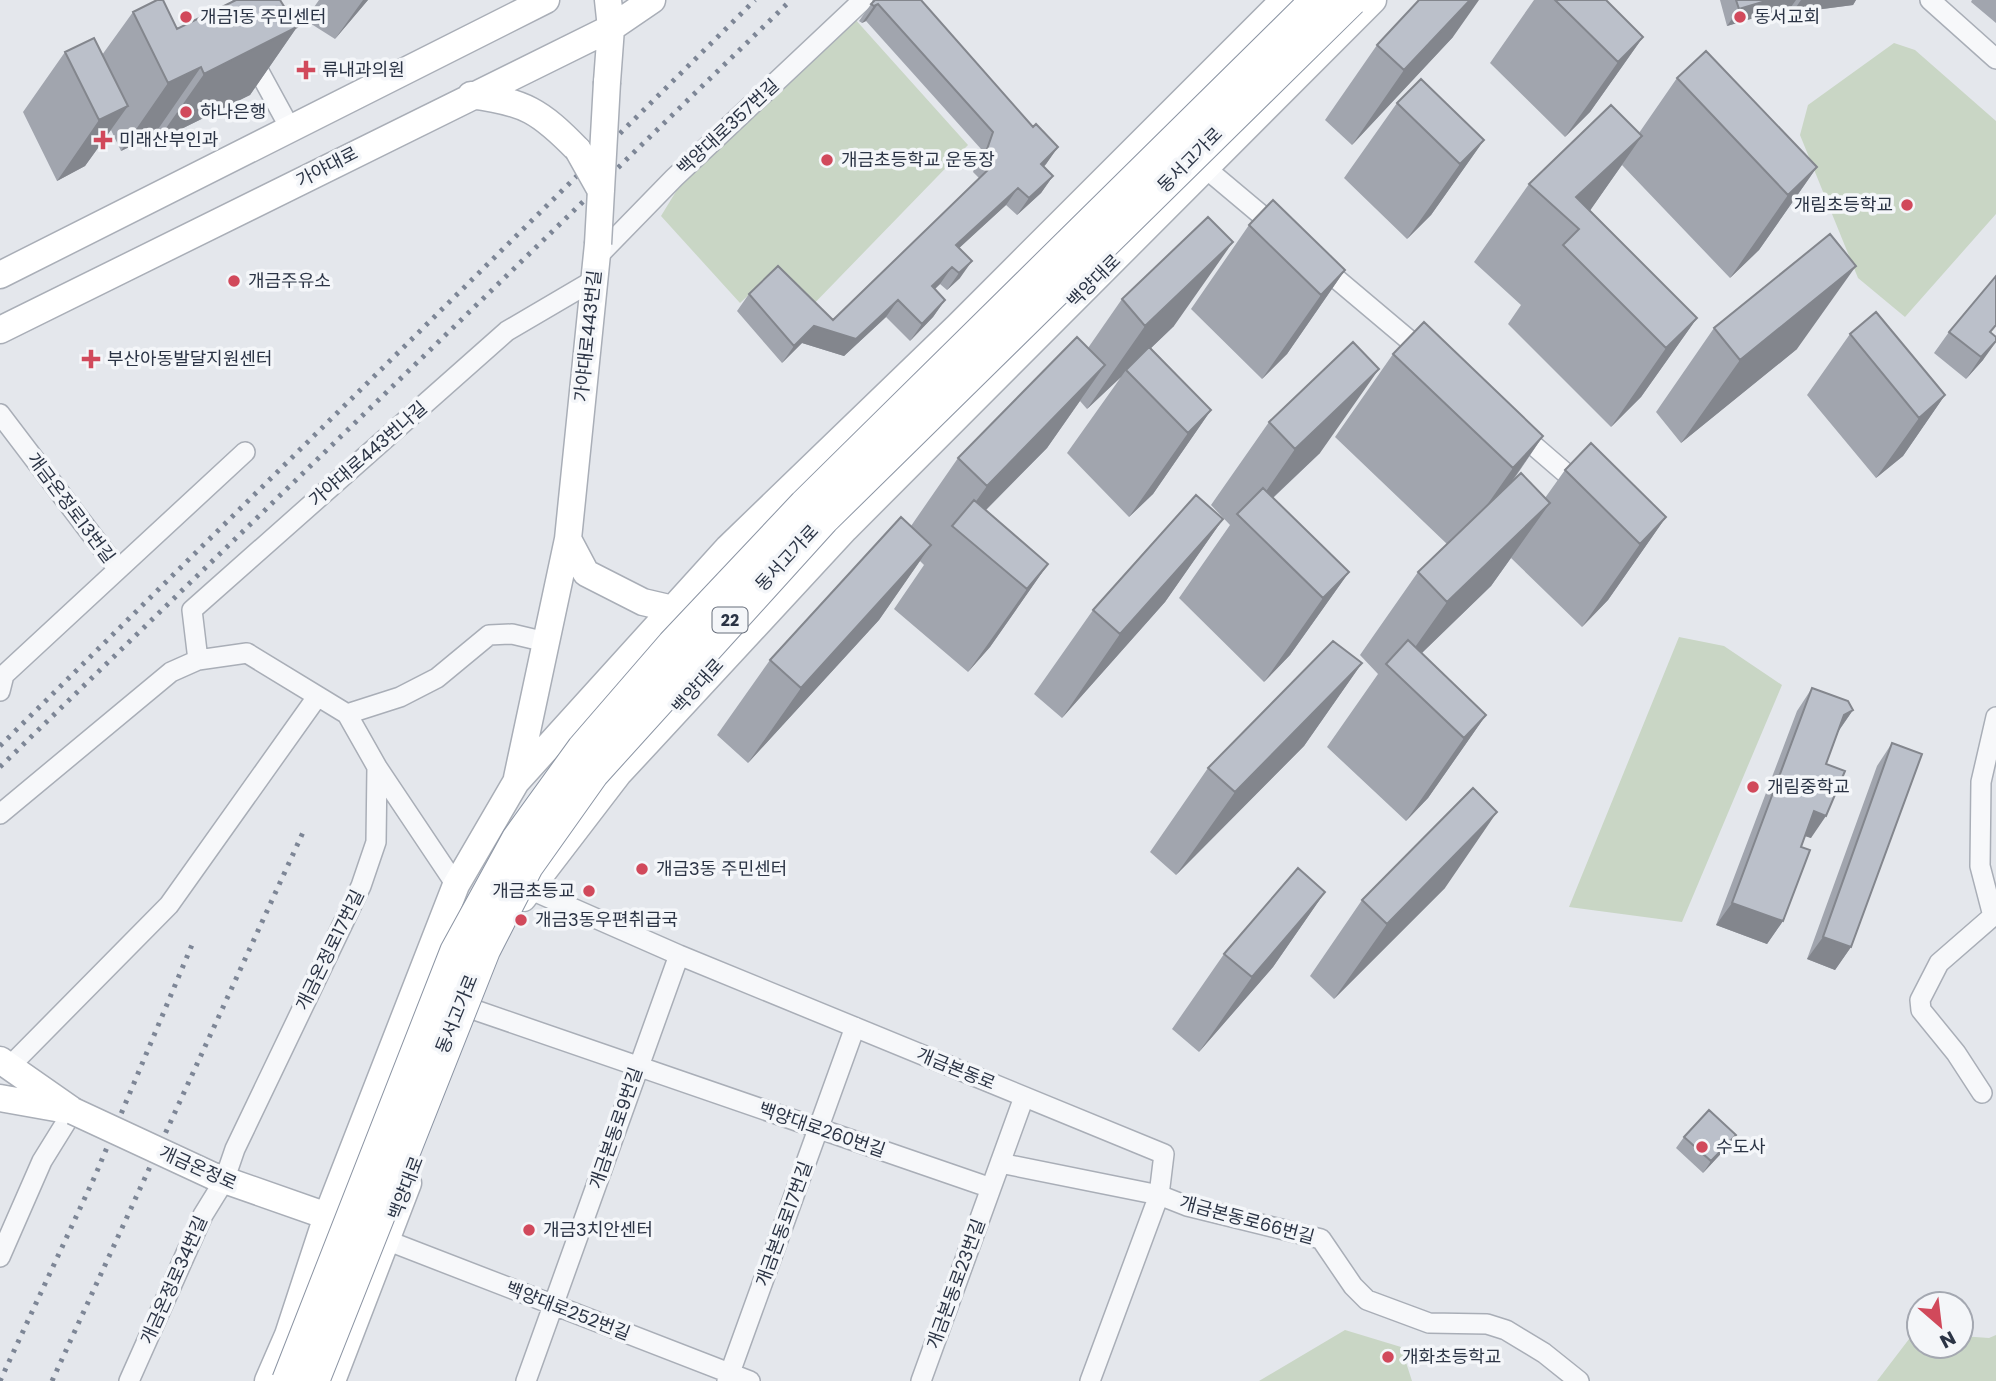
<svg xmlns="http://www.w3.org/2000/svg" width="1996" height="1381" font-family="Poppins,'Noto Sans KR',sans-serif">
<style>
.green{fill:#c9d6c5}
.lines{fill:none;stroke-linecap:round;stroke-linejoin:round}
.minor-casing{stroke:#a9aeb7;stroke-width:22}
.secondary-casing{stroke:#a9aeb7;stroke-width:29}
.minor{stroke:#f7f8fa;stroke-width:19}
.secondary{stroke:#fff;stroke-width:26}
.rail{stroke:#7d8696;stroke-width:5;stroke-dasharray:3.5 7;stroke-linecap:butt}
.secondary-bridge-casing{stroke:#a9aeb7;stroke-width:29;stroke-linecap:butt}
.trunk-bridge-casing{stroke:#8b94a3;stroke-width:34;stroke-linecap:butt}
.secondary-bridge{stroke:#fff;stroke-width:26}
.trunk-bridge{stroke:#fff;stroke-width:32}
.wall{fill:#a1a5ae}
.shaded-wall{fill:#83868d}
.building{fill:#bbc0ca;stroke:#83868d;stroke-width:2}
.poi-dot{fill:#d1495b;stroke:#f4f6f9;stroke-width:2.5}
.labels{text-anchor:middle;stroke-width:7;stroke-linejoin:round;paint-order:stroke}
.shield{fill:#f4f6f9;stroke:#676e7b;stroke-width:2}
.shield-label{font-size:16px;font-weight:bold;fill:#2b3445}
.poi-label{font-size:18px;fill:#2b3445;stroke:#f4f6f9;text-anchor:start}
.street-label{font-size:18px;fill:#2b3445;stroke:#f4f6f9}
</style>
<rect width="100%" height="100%" fill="#e4e7ec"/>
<path class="green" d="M854,18l114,127 -163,168 -37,-36 -28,26 -79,-87 25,-41z
M1894,43l21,7 81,71v93l-91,103 -47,-39 -58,-143 8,-30z
M1679,637l45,9 58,39 -100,237 -113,-15z
M1919,1326v20h42v-10l28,2 7,-3v46h-119z
M1345,1330l56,17 11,34h-153z"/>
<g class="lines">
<g class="minor-casing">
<path id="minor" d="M1930,0l66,59
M249,53l42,77
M1197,161l81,68
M597,257l77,-79 189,-178
M1320,265l108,91
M0,414l117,154
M1518,432l65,56
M198,660l-6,-50 315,-279 87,-51
M0,691l4,-16 241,-223
M377,767l79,118
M0,814l171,-142 27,-12 49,-7 100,61 53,-17 37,-19 52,-43 23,-1 34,8
M529,889l150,66 485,199 -5,41 -69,186
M475,1010l516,178 33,-91
M11,1065l158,-160 148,-208
M1982,1093l-26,-40 -35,-43 -1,-10 19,-37 54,-47 -13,-50 1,-84 15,-65
M1000,1163l159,32 28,11 134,33 32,47 14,14 62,23 58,1 19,6 38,23 35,28
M386,1240l364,141
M0,1257l42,-96 31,-50
M129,1381l74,-166 21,-34 11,-32 126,-263 15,-44 1,-75 -30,-53
M526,1381l153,-426
M727,1381l128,-354
M921,1381l70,-193"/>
</g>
<g class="secondary-casing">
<path id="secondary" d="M607,82l4,-54 -3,-28
M471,95c54,7 69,16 107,55
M0,275l546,-275
M0,330l611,-302 41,-28
M568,539l18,34 57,29 30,7
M517,778l51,-239 30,-295
M523,898l95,-124 227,-245 528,-529
M0,1060l73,51
M0,1098l67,12
M213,1176l114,40
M268,1381l20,-46 39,-119 129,-331 60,-103 212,-234 230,-222 326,-326
M332,1381l76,-198"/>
</g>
<use href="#minor" class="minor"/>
<use href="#secondary" class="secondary"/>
<path class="rail" d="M0,746l755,-746
M0,767l791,-767
M0,1381l95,-205 99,-236
M52,1381l253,-553"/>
<g class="secondary-bridge-casing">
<path id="secondary-bridge" d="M578,150l23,41
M598,244l9,-162
M73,1111l140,65"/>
</g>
<g class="trunk-bridge-casing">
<path id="trunk-bridge" d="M288,1381l168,-429 62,-113 65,-90 90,-104 132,-140 512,-505
M313,1381l171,-431 43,-84 66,-93 230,-254 528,-519"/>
</g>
<use href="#secondary-bridge" class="secondary-bridge"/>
<use href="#trunk-bridge" class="trunk-bridge"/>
</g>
<path class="wall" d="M233,0h47l17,27 -47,68 -93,46 -3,-6 -33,16 -10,-21 -26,36 -28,15 -34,-69 42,-60 37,3 31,-43 44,17 54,-27z
M319,0h49l-33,39 -30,-19z
M874,0l184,147 -14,20 9,9 -12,17 -24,22 -11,-10 -47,43 1,30 -13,12 -7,-6 -5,5 10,11 -12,17 -23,24 -24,-24 -42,39 -42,-13 -20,20 -45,-52 12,-17 84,26 146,-142 -6,-6 8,-23 -115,-128 -4,2 -3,-2z
M1534,0h72l37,37 -53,75 -25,25 -75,-74z
M1720,0h136l-3,5 -61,8 -1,-6 -64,19z
M1972,0h24v23l-25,-21z
M1453,37l-101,108 -27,-25 52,-75z
M1677,78l140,89 -58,83 -29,28 -108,-113 -32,45 107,108 -56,79 -30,30 -103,-103 13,-19 -47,-43 55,-78 110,-51z
M1397,103l87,37 -53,75 -24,24 -63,-61z
M1249,225l96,45 -58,84 -25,25 -71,-70z
M1122,299l52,27 -23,22 60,62 -58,84 -24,23 -62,-64 54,-76 -34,32 -7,-8 -33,47 -61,62 62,54 -58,83 -22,25 -74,-63 30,-44 -4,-4 -41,59 -131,143 -31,-28 53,-75 141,-134 47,-68 130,-110z
M1714,328l83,21 -116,94 -25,-31z
M1949,332l43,2 -9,26 -17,19 -32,-26z
M1850,334l95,61 -42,61 -27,22 -69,-83z
M1393,354l150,82 -31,46 33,16 20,-28 101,47 -58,83 -26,27 -71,-69 -20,28 -69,67 64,62 -58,83 -22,23 -79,-74 51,-73 -18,-19 58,-83 29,-28 -112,-107z
M1269,422l51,31 -47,45 76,74 -59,83 -26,27 -85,-84 51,-73 -19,-20z
M1223,519l-58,83 -103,116 -28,-24 59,-84z
M1362,663l-58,83 -128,129 -26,-23 58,-84z
M1812,688l41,22 -15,22 -12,32 -15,74 -6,-2 -4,11 -18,74 -16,23 -51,-19 81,-214z
M1892,743l-41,204 -16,23 -28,-11 70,-193z
M1445,888l-111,111 -24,-23 52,-76z
M1325,892l-52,75 -74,85 -27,-23 52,-75z
M1736,1135l-8,11 -25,27 -27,-25 8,-11z"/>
<path class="shaded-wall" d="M363,0h5l-33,39z
M1470,0h9l-26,37 -101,108 52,-75z
M1769,0h27l-5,7 -64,19 12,-17z
M1801,0h55l-3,5 -61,8z
M878,4l-12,17 -4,2 12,-17z
M297,27l-47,68 -93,46 47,-67z
M1643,37l-53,75 -25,25 53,-75z
M201,67l-47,68 -33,16 47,-68z
M128,106l-43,60 -28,15 42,-61z
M1642,136l-55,79 -11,-18z
M1484,140l-53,75 -24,24 53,-75z
M1058,147l-12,17 -17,17 12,-17z
M1817,167l-58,83 -29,28 58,-83z
M1053,176l-12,17 -24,22 12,-17z
M1018,188l-12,17 -62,57 12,-17z
M1233,242l-59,84 -47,45 -1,-1 -5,7 -34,32 58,-83z
M972,261l-12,17 -13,12 12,-17z
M1856,266l-59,83 -116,94 59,-83z
M952,267l-12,17 -20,19 12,-17z
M1345,270l-58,84 -25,25 59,-84z
M898,300l-12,17 -42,39 -42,-13 -20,20 12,-17 20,-20z
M945,300l-12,17 -23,24 12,-17z
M1697,318l-56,79 -30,30 55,-79z
M1996,342l-13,18 -17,19 15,-22z
M1105,365l-58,83 -85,86 -6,-5 31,-43z
M1379,369l-59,84 -74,70 -1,-1 50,-73z
M1945,395l-42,61 -27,22 43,-60z
M1211,410l-58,84 -24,23 59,-84z
M1543,436l-58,84 -31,32 59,-84z
M1550,503l-59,83 -93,90 -2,-2 51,-72z
M1666,517l-58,83 -26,27 58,-83z
M1223,519l-58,83 -103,116 58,-84z
M931,545l-52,75 -131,143 53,-75z
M1048,564l-58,83 -22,25 59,-83z
M1349,572l-59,83 -26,27 59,-84z
M1362,663l-58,83 -128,129 59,-83z
M1853,710l-16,23 7,-18z
M1486,715l-58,83 -22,23 58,-83z
M1814,811l12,5 -15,22 -12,-4z
M1497,812l-52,76 -111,111 53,-75z
M1325,892l-52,75 -74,85 53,-75z
M1732,903l51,18 -16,23 -51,-19z
M1823,937l28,10 -16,23 -28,-11z
M1736,1135l-8,11 -25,27 8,-12z"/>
<path class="building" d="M157,0h6l14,29 59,-29h44l17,27 -93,47 -3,-7 -33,16 -35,-71z
M875,0h46l112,127 3,-3 22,23 -17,17 12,12 -24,22 -11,-10 -62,57 16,16 -13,12 -7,-6 -20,19 13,14 -23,24 -24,-24 -42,39 -42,-13 -20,20 -45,-52 29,-28 55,54 161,-156 -9,-9 8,-23 -115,-128 -4,2 -3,-2z
M1419,0h51l-66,70 -27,-25z
M1555,0h51l37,37 -25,25z
M1736,0h33l-30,9z
M94,38l34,68 -29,14 -34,-68z
M1706,51l111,116 -29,28 -111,-117z
M1421,79l63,61 -24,24 -63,-61z
M1611,105l31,31 -66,61 121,121 -31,30 -103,-103 16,-16 -50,-45z
M1273,200l72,70 -24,25 -72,-70z
M1208,217l25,25 -88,84 -23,-27z
M1830,234l26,32 -116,94 -26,-32z
M1996,276v49l-6,7 6,5v4l-15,16 -32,-25z
M1876,312l69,83 -26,23 -69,-84z
M1424,322l119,114 -30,32 -120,-114z
M1077,337l28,28 -118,121 -29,-28z
M1353,342l26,27 -84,80 -26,-27z
M1149,347l62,63 -23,23 -62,-63z
M1591,443l75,74 -26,27 -75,-74z
M1521,473l29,30 -103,99 -29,-30z
M1263,488l86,84 -26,26 -86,-84z
M1196,495l27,24 -103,115 -27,-24z
M974,500l74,64 -21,25 -75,-63z
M901,517l30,28 -130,143 -31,-28z
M1408,640l78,75 -22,23 -78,-74z
M1333,641l29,22 -127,129 -27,-24z
M1812,688l36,13 5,9 -9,5 -18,49 19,7 -19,45 -12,-5 -13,36 9,3 -27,71 -51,-18z
M1892,743l30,11 -71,193 -28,-10z
M1473,788l24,24 -110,112 -25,-24z
M1298,868l27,24 -73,85 -28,-23z
M1709,1110l27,25 -25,26 -27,-24z"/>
<g class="poi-dot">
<circle cx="186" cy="17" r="7"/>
<circle cx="1740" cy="17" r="7"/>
<path d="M302.5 59.5h7v7h7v7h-7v7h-7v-7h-7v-7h7z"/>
<circle cx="186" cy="112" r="7"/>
<path d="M99.5 129.5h7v7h7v7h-7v7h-7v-7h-7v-7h7z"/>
<circle cx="827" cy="160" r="7"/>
<circle cx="1907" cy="205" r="7"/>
<circle cx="234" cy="281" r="7"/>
<path d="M87.5 348.5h7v7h7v7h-7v7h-7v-7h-7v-7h7z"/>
<circle cx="1753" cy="787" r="7"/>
<circle cx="642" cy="869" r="7"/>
<circle cx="589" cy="891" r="7"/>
<circle cx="521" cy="920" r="7"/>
<circle cx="1702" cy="1147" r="7"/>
<circle cx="529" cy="1230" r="7"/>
<circle cx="1388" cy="1357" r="7"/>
</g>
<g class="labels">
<rect class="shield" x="712.5" y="607.5" width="35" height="25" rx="5"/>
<g class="shield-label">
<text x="730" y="626">22</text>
</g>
<g class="poi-label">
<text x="200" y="23">개금1동 주민센터</text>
<text x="1754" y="23">동서교회</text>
<text x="322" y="76">류내과의원</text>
<text x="200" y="118">하나은행</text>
<text x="119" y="146">미래산부인과</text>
<text x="841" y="166">개금초등학교 운동장</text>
<text x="1893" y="211" text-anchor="end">개림초등학교</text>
<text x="248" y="287">개금주유소</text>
<text x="107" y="365">부산아동발달지원센터</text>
<text x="1767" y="793">개림중학교</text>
<text x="656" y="875">개금3동 주민센터</text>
<text x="575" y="897" text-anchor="end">개금초등교</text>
<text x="535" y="926">개금3동우편취급국</text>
<text x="1716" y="1153">수도사</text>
<text x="543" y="1236">개금3치안센터</text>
<text x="1402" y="1363">개화초등학교</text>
</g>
<g class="street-label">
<text transform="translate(728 127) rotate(-43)" y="6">백양대로357번길</text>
<text transform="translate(1190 160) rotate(-45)" y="6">동서고가로</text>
<text transform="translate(327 167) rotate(-27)" y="6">가야대로</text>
<text transform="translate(1094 281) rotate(-45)" y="6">백양대로</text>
<text transform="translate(588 336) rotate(-84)" y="6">가야대로443번길</text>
<text transform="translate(368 454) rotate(-41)" y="6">가야대로443번나길</text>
<text transform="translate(71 508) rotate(53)" y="6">개금온정로13번길</text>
<text transform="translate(787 558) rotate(-47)" y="6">동서고가로</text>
<text transform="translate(698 686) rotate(-48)" y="6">백양대로</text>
<text transform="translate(330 950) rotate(-64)" y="6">개금온정로17번길</text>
<text transform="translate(457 1014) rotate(-68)" y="6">동서고가로</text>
<text transform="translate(956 1069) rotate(22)" y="6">개금본동로</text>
<text transform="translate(616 1128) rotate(-71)" y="6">개금본동로9번길</text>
<text transform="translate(822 1130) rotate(19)" y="6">백양대로260번길</text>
<text transform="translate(198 1168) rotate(24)" y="6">개금온정로</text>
<text transform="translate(406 1188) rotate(-69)" y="6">백양대로</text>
<text transform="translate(1247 1220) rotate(15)" y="6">개금본동로66번길</text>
<text transform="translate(784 1224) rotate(-70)" y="6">개금본동로17번길</text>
<text transform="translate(174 1280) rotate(-66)" y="6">개금온정로34번길</text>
<text transform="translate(956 1284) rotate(-70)" y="6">개금본동로23번길</text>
<text transform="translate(568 1311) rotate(21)" y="6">백양대로252번길</text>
</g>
</g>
<g transform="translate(1940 1325) rotate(152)"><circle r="33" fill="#f4f6f9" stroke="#a4a8b1" stroke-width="2"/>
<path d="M0-5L12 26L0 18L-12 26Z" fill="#d1495b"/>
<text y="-10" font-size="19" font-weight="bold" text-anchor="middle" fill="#2b3445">N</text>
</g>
</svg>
